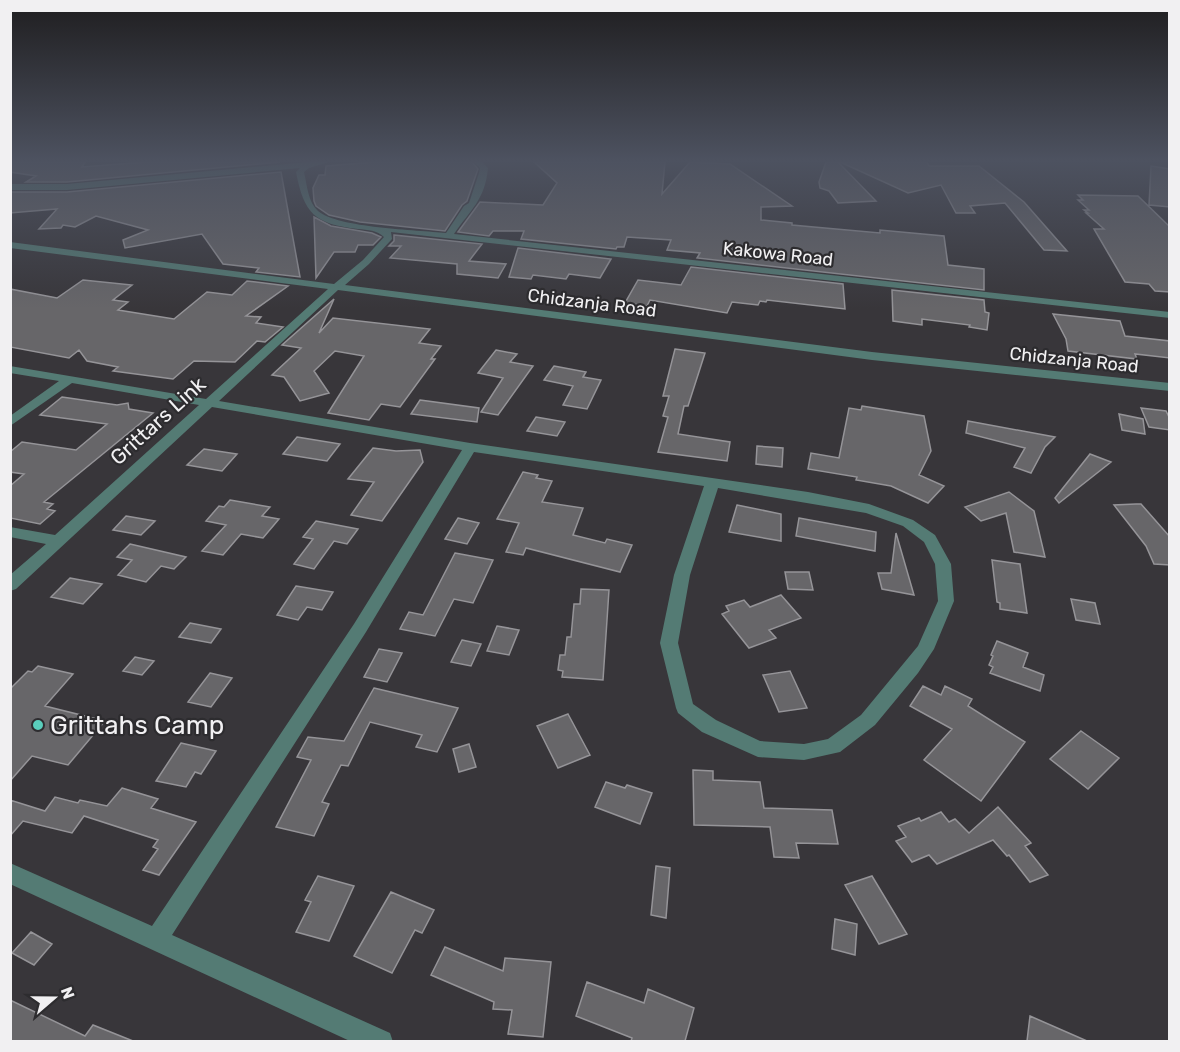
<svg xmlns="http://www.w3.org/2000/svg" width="1180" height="1052" font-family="Rubik,sans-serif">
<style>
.building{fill:#676669;stroke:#959498;stroke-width:1.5}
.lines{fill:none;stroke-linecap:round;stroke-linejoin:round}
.minor{fill:#547b74;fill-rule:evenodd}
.poi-dot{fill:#5acebc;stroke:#2d2c2f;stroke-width:2}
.labels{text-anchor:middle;stroke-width:4.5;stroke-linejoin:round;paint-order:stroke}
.far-street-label{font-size:18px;fill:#f1f0f2;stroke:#2d2c2f}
.street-label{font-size:21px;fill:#f1f0f2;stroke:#2d2c2f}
.near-poi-label{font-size:26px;fill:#f1f0f2;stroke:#2d2c2f;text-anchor:start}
</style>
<rect width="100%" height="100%" fill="#38363a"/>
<path class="building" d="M10,162h75l-3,5 64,-5h134l-213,20h-41l10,-6 -26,-4z
M375,162h97l6,7 -11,32 -5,4 -17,26 -85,-9 -31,-7 -13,-9 -2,-5 -1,-13 6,-13h6l1,-9z
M534,162h131l-3,32 28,-32 40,2 62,42 -31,1v13l31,3v2l88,8v-3l64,6 4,29 36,4v21l-287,-32 3,-5 -33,-3 4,-10 -44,-3 -3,10h-7l-1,2 -95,-10 3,-8h-31l-4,5 -31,-4 22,-30 63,3 14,-22z
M826,162h12l38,39 -38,2 -9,-12 -9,-3 -1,-6z
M840,162h87l2,4h50l45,36 43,49 -23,-1 -39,-47 -35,3 5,7h-19l-15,-28 -33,8z
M1151,166l19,3v38l-21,-2z
M281,172l19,105 -44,-5 3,-4 -36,-4 -21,-30 -77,14 -2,-8 25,-10 -52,-14 -21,11 -12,-2 -2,3 -22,1 18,-20 -47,4v-21h57z
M1078,195l60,1 32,31v65l-15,-1 -6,-7 -24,-2 -31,-53h10l-18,-16h2l-4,-3h5l-11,-10h5z
M314,217l17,9 41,7 9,4 -8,8h-15l-3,7h-21l-18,26z
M394,235l88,9 -13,17 37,3 -8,14 -41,-4v-10l-67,-6 11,-12h-12l5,-5z
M518,248l93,11 -11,19 -31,-4 -3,5 -33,-4 -2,4 -22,-2z
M691,267l152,17 2,25 -78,-9 -1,2 -6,-1 -2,4 -26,-3 -5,11 -77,-13 -3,6 -22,-3 13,-23 43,5z
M83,280l49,5 -19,15 15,2 -10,8 56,9 33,-27 25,3 15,-14 41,5 -42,30 15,1 -5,6 27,4 -18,15 -8,-1 -22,21 -41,-1 -21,18 -60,-8 5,-4 -31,-6 -8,-11 -10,8 -59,-11v-58l47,9z
M892,290l92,10 1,12 4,1 -2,17 -18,-3 1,-2 -48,-6v6l-29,-4z
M334,299l-15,34 14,-15 97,11 -11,14 22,3 -10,13h4l-35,48 -19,-3 -12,16 -41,-7 36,-57 -29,-5 -21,20 15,22 -29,8 -16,-24 -12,-2 29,-27 -19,-3z
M1053,314l67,7 5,15 45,5v17l-35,-4 2,5 -69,-8 -2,-12z
M675,349l30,4 -17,53h-4l-6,28 52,8 -3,19 -69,-9 10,-35 -5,-1 6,-20h-6z
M496,350l21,4 -7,8 23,4 -35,49 -17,-3 22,-34 -25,-5z
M554,366l32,6 -3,5 18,3 -14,29 -24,-4 10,-19 -29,-6z
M62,397l55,8 11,-2 1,6 24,4 -109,89 9,2 -6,5 8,2 -15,13 -30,-6v-32l14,-12 -14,-2v-20l12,-10 54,8 31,-26 -67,-9z
M420,400l59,8 -2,14 -66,-8z
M862,406l62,10 7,35 -12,24 25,11 -16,17 -37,-17 -35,-6 1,-3 -49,-8 3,-16 28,5 10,-50 12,2z
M1141,408l25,3 4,8v11l-21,-3z
M1119,414l24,5 2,15 -23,-4z
M536,417l29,5 -8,14 -30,-5z
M968,421l87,16 -10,10 -14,26 -17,-6 11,-19 -59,-15z
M297,437l43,7 -13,17 -44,-7z
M757,446l26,2 -1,19 -26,-3z
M373,448l23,3 24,-1 3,12 -41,59 -31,-6 23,-33 -26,-3z
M204,449l33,5 -15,17 -35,-6z
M1090,454l21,8 -52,41 -4,-5z
M523,472l15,3 -2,3 16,3 -10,21 41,6 -10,27 32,8 2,-4 25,6 -12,27 -94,-24 -3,7 -17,-3 13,-29 -22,-4z
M1009,492l25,19 11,46 -31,-5 -8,-39 -25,8 -16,-14z
M230,500l40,7 -8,9 17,3 -16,19 -22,-4 -18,21 -21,-4 24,-26 -20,-4 13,-15 5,1z
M1136,504h5l29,33v28l-16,-1 -8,-18 -32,-41z
M737,505l44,9v27l-52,-9z
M126,516l29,5 -14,14 -28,-5z
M458,518l21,5 -12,21 -22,-5z
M799,518l77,14 -1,19 -79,-15z
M316,521l42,8 -11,15 -13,-3 -20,28 -20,-5 19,-25 -10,-2z
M896,533l18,62 -32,-6 -4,-16h13z
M130,544l56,13 -12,12 -13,-3 -15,16 -28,-7 14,-15 -15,-3z
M455,553l38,7 -20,43 -19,-4 -19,37 -35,-7 9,-17 14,3z
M992,560l28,4 7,49 -27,-4v-6l-3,-1z
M785,572h24l4,18 -25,-1z
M70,578l32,6 -19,20 -32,-7z
M296,586l37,6 -11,18 -15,-3 -9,13 -21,-5z
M581,589l28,1 -6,90 -41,-3 1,-6 -5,-1 2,-15h5l2,-18h4l3,-33h6z
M781,595l20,23 -32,12 7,8 -27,10 -27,-34 7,-3 -3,-5 18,-6 6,7z
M1071,599l24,4 5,21 -24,-4z
M190,623l31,6 -10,14 -32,-6z
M497,626l22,4 -10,25 -22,-4z
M462,640l19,4 -10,22 -20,-4z
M997,641l31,12 -5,14 21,8 -4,16 -50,-18 3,-6 -4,-2 4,-9 -2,-1z
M379,649l23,4 -15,29 -23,-5z
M135,657l19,4 -12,14 -19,-4z
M38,666l35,8 -28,32 60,15 -37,44 -36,-9 -22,25v-92l18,-18 4,1z
M790,671l17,37 -28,4 -16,-37z
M210,673l22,5 -21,29 -23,-5z
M923,686l18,9 4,-9 27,13 -4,7 57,36 -44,59 -57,-41 28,-31 -42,-23z
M374,688l84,20 -21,44 -21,-5 6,-12 -52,-13 -22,44 -7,-1 -19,37 7,2 -15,32 -38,-9 35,-67 -14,-3 11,-20 36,4z
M568,714l22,41 -32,13 -21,-42z
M1081,731l38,27 -31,31 -38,-30z
M181,743l35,8 -15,23 -6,-2 -9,15 -30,-6z
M469,744l7,23 -17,5 -6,-23z
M693,770l20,1v9l47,2 4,26 68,2 6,34 -42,-1 3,15 -25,-1 -4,-30 -76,-2z
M606,782l19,6 2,-3 25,8 -12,31 -45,-17z
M122,788l36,11 -7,9 45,14 -37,53 -16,-5 15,-21 -5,-2 5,-7 -74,-24 -12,17 -49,-12 -13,15v-36l35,11 10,-14 23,6 2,-3 27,6z
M998,807l33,36 -6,3 23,29 -18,7 -21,-27 -2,1 -14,-16 -56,24 -8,-9 -17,7 -16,-21 10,-4 -8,-11 21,-8 2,3 20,-9 8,10 6,-3 14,14z
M656,866l14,2 -4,50 -15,-3z
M318,876l36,10 -25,55 -33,-9 15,-30 -6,-2z
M872,876l35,58 -28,10 -34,-59z
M391,892l43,18 -12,23 -7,-3 -23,43 -38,-17z
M835,919l22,5 -2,31 -23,-6z
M31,932l21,12 -18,21 -22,-12z
M445,947l58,24 2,-13 46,4 -8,75 -35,-3 4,-24 -19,-1 1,-7 -63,-27z
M587,982l57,21 4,-14 46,19 -9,33h-54l1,-3 -56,-22z
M10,1000l75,36 8,-11 40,16h-123z
M1030,1016l57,25h-60z"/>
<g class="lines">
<path class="minor" d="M308,162h21l-20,6 -5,4c3,13 4,30 14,39 20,17 99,19 128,22l18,-27 5,-3 10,-30 1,-5 -6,-6h8l6,6c-3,32 -17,41 -34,66l716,78v6l-779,-86 1,7 -23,25 -24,21 527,67 298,31v8l-298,-31 -534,-70 -119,111 251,42 338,49 61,12 44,16 22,15 16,29 3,37 -20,48 -16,24 -43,52 -35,27 -36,8 -46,-3 -56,-25 -24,-19 -2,-5 -16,-65 14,-68 30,-89 -230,-34 -108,180 -194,303 218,98 3,9h-41l-342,-158v-21l142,63 202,-302 108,-174 -250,-43 -196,182 -6,2v-16l36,-31 -36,-7v-10l45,8 144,-130 -127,-22 -62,43v-10l49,-35 -49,-8v-7l196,33 122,-110 -318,-41v-6l324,42 29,-24 21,-23c-7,-7 -16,-7 -26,-8 -43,-5 -54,-15 -62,-57l4,-4 -233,22h-57v-6h57zM718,488l148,25 37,13 21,16 11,22 3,37 -20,45 -57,69 -33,24 -24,5 -44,-3 -44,-21 -23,-16 -15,-61 12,-68z"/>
</g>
<linearGradient id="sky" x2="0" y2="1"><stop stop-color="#1f1e20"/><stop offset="0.52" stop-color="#4d5260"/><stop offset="1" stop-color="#4d5260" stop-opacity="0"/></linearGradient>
<rect width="1180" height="309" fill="url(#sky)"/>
<circle class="poi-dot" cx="38" cy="725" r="6"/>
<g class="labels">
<g class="far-street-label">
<text transform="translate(778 254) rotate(6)" y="6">Kakowa Road</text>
<text transform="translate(592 303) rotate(7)" y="6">Chidzanja Road</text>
<text transform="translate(1074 360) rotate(6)" y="6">Chidzanja Road</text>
</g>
<g class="street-label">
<text transform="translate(158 421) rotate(-42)" y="7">Grittars Link</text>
</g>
<g class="near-poi-label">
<text x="50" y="734">Grittahs Camp</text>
</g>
</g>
<rect width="1180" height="1052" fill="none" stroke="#f1f0f2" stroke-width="24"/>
<g transform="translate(54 998) rotate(70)" stroke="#2d2c2f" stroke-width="4.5" paint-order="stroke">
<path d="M0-4.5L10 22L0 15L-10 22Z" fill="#f1f0f2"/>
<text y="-9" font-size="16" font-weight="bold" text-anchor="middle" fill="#f1f0f2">N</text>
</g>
</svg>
